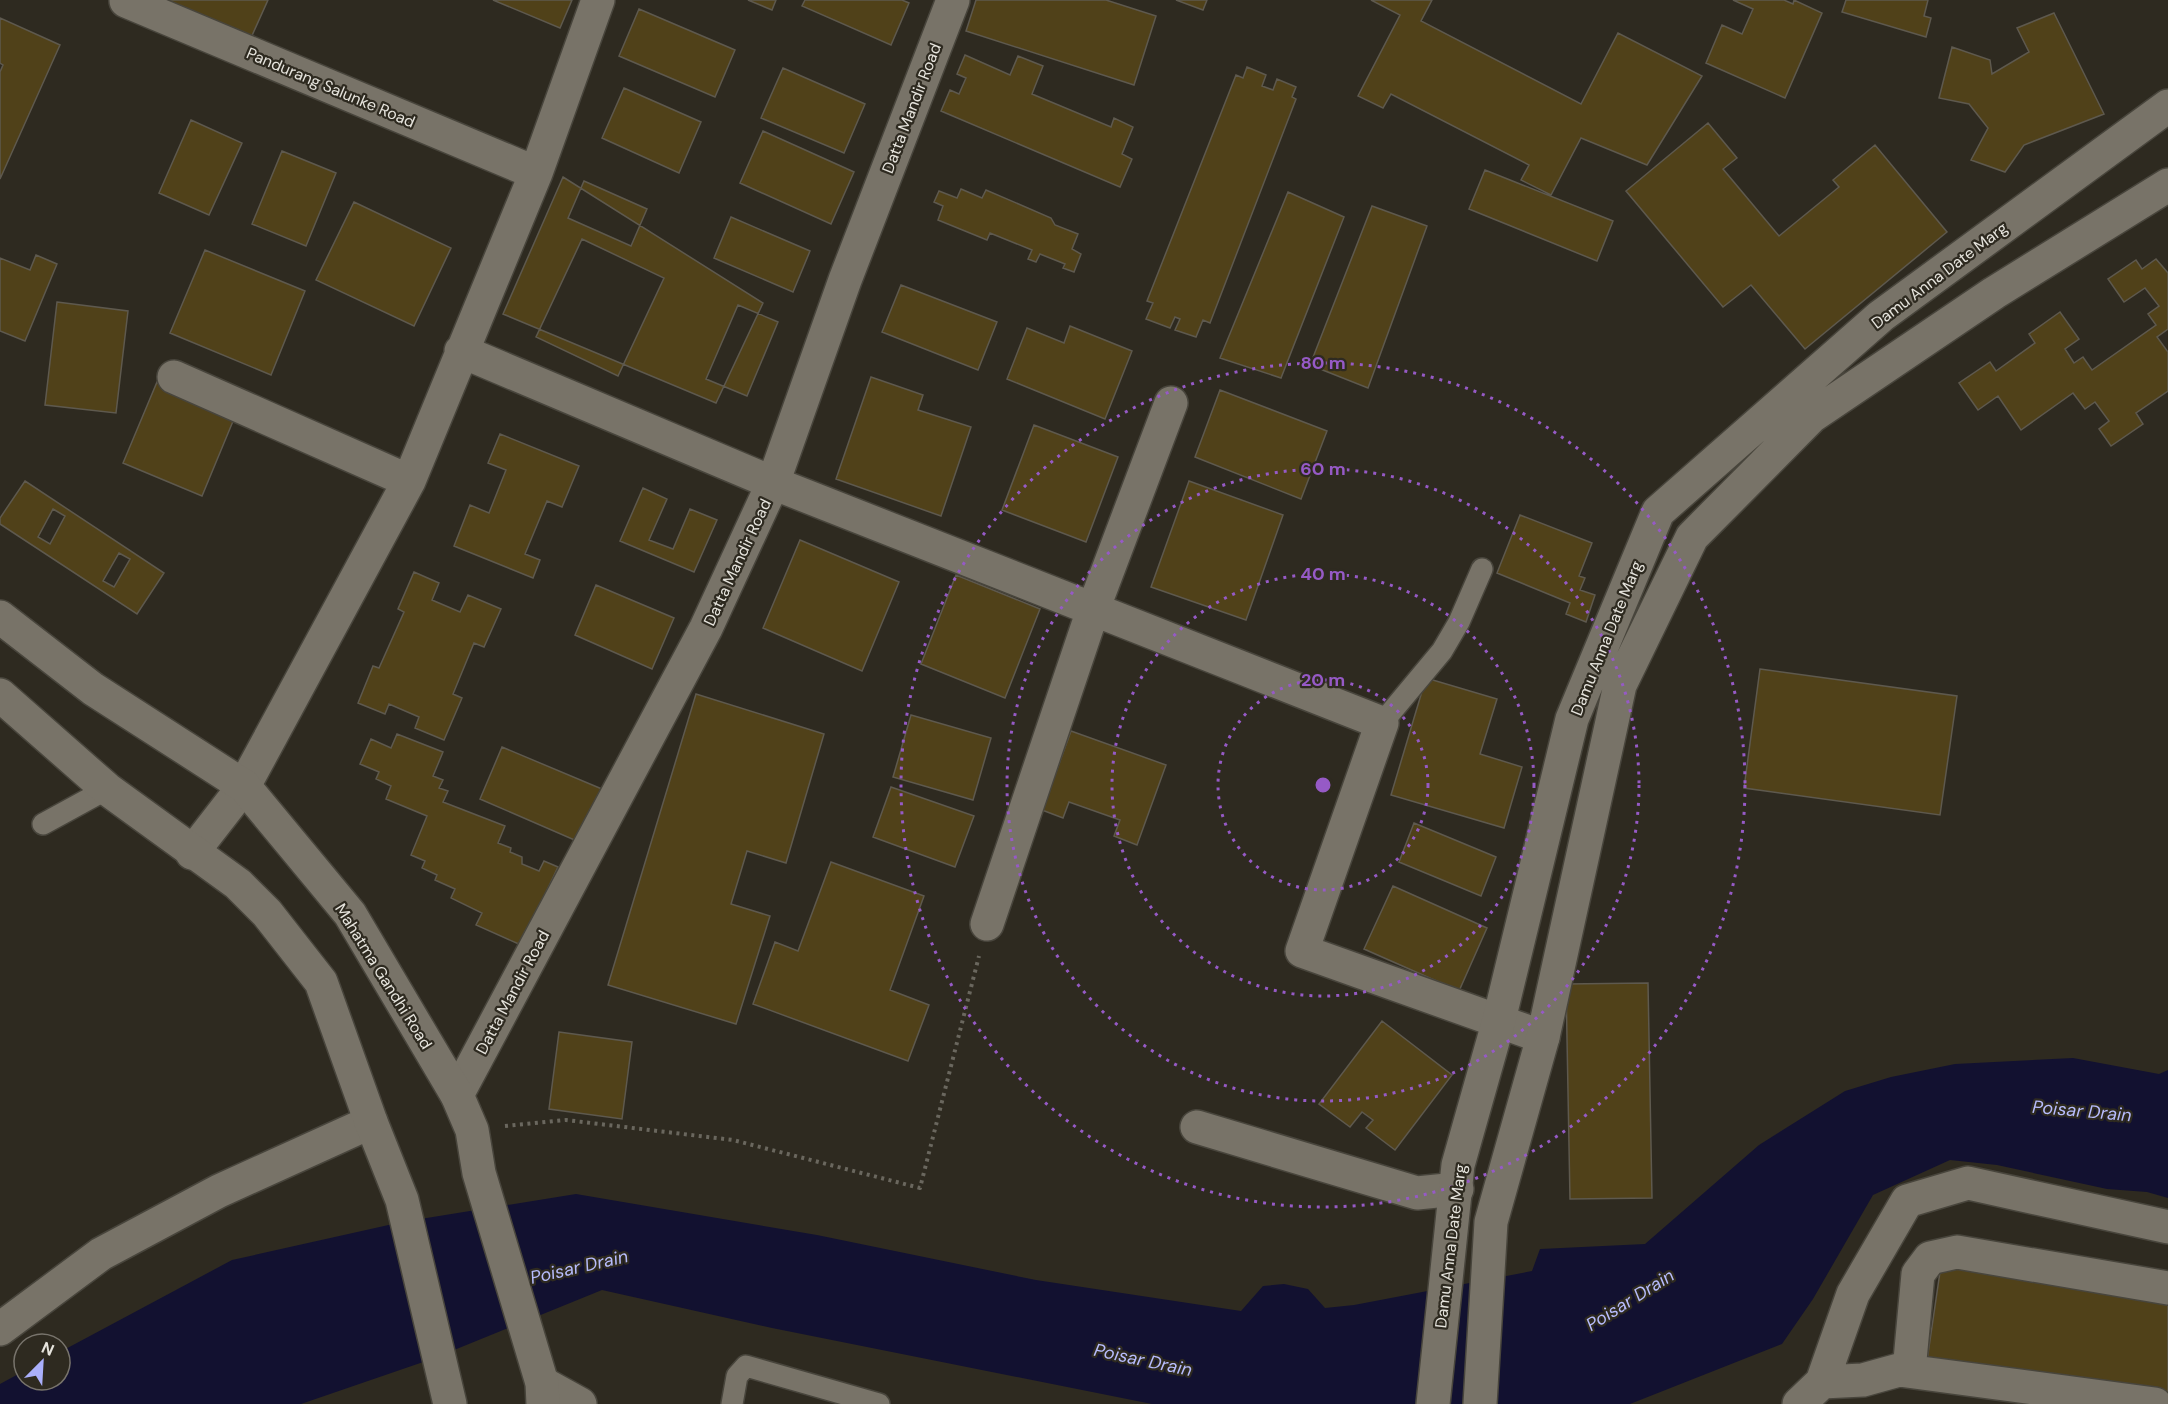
<svg xmlns="http://www.w3.org/2000/svg" width="2168" height="1404" font-family="'DM Sans',sans-serif">
<style>
.water{fill:#121130}
.building{fill:#504119;stroke:#5e594e;stroke-width:1.5;fill-rule:evenodd}
.lines{fill:none;stroke-linecap:round;stroke-linejoin:round}
.service-casing{stroke:#48453c;stroke-width:24}
.minor-casing{stroke:#48453c;stroke-width:36}
.tertiary-casing{stroke:#48453c;stroke-width:36}
.secondary-casing{stroke:#48453c;stroke-width:36}
.path{stroke:#6a675e;stroke-width:4;stroke-dasharray:3 4.5;stroke-linecap:butt}
.service{stroke:#787368;stroke-width:21}
.minor{stroke:#787368;stroke-width:33}
.tertiary{stroke:#787368;stroke-width:33}
.secondary{stroke:#787368;stroke-width:33}
.ring{fill:none;stroke:#965ac6;stroke-width:3;stroke-dasharray:3 6}
.labels{text-anchor:middle;stroke-width:4.5;stroke-linejoin:round;paint-order:stroke}
.street-label{font-size:16px;fill:#e6e4dd;stroke:#2e2a20}
.water-label{font-size:18px;font-style:italic;fill:#b7bcfc;stroke:#2e2a20}
.centre{fill:#965ac6;stroke:#2e2a20;stroke-width:3}
.ring-label{font-size:18px;text-anchor:middle;font-weight:bold;fill:#965ac6;stroke:#2e2a20;stroke-width:4.5;stroke-linejoin:round;paint-order:stroke}
</style>
<rect width="100%" height="100%" fill="#2e2a20"/>
<path class="water" d="M2073,1058l86,16 9,-4v128l-21,-6 -40,-3 -110,-24 -47,-5 -77,35 -60,104 -31,45 -152,60h-478l-380,-76 -170,-38 -170,69 -131,45h-301v-20l24,-13v9h36v-28l172,-92 170,-38 174,-28 241,41 219,45 205,31 22,-25 21,-2 24,5 17,19 29,-3 178,-34 8,-22 105,-5 114,-99 86,-54 46,-14 64,-13z"/>
<path class="building" d="M160,0h108l-18,40z
M493,0h79l-12,28z
M748,0h28l-4,10z
M805,0h97l7,3 -18,42 -89,-39z
M976,0h130l50,16 -22,69 -168,-54z
M1176,0h31l-4,10z
M1371,0h61l-11,21 160,83 37,-71 84,43 -55,89 -66,-27 -30,57 -30,-15 8,-15 -138,-71 -8,14 -25,-12 42,-81z
M1733,0h51l9,4 1,-4 28,13 -37,85 -79,-35 16,-38 20,9 11,-25z
M1846,0h82l-4,16 7,2 -5,19 -84,-25z
M639,9l96,41 -20,47 -96,-41z
M2054,13l50,101 -80,31 -19,27 -34,-12 17,-32 -19,-24 -30,-6 13,-51 38,13 2,14 37,-22 -12,-24z
M0,18l60,27 -60,134v-107l3,-7 -3,-2z
M965,55l45,20 8,-19 25,10 -11,28 79,33 3,-9 19,9 -11,27 10,5 -12,28 -179,-76 9,-21 9,4 7,-16 -9,-4z
M1247,67l19,8 -4,11 11,4 4,-11 19,8 -4,10 4,2 -86,224 -7,-3 -7,17 -21,-7 5,-11 -5,-2 -5,11 -24,-9 7,-16 -6,-2 89,-226 7,3z
M783,68l82,36 -21,49 -83,-35z
M624,88l77,34 -22,51 -77,-35z
M191,120l51,23 -33,72 -50,-22z
M1708,123l29,35 -14,11 56,67 60,-49 -6,-7 42,-35 72,87 -142,117 -54,-64 -28,22 -97,-116z
M763,131l91,41 -23,52 -91,-41z
M282,151l54,22 -30,73 -54,-22z
M1485,170l128,51 -16,40 -128,-52z
M563,177l200,126 -47,100 -213,-89z
M584,181l63,28 -16,37 -63,-28z
M961,189l21,9 4,-8 65,28 4,7 23,9 -6,15 9,5 -7,18 -11,-4 2,-4 -25,-10 -4,8 -8,-3 4,-9 -42,-17 -3,7 -49,-20 5,-14 -9,-4 5,-11 18,7z
M1288,192l56,25 -63,161 -61,-20z
M354,202l97,46 -37,78 -98,-46z
M1372,206l55,20 -59,162 -58,-23z
M731,217l79,34 -17,41 -79,-34z
M582,239l82,39 -46,98 -82,-39z
M205,250l100,41 -34,84 -101,-42z
M36,255l21,9 -32,77 -25,-10v-73l30,12z
M2156,259l12,14v56l-11,8 11,15v39l-32,22 7,11 -32,22 -12,-17 10,-8 -14,-19 -10,7 -12,-16 -52,37 -23,-34 -20,14 -19,-27 31,-21 6,9 39,-28 -6,-9 31,-22 19,27 -14,10 9,14 9,-6 9,13 64,-45 -8,-11 11,-8 -14,-18 -21,14 -16,-23 28,-19 6,9z
M901,285l96,37 -19,48 -96,-38z
M57,302l71,9 -12,102 -71,-8z
M738,305l40,17 -31,74 -41,-17z
M1070,326l62,25 -27,68 -98,-40 20,-51 37,15z
M871,377l52,18 -5,15 53,17 -30,89 -105,-37z
M157,382l79,32 -34,82 -79,-33z
M1220,390l107,41 -26,68 -106,-42z
M1034,425l84,32 -32,85 -84,-32z
M500,434l79,32 -17,41 -15,-6 -22,53 15,6 -7,18 -79,-32 16,-41 19,8 17,-43 -18,-7z
M25,481l139,92 -27,41 -137,-90v-6zM53,509l12,7 -15,28 -12,-7zM119,553l11,6 -16,28 -11,-6z
M1189,481l94,34 -37,105 -95,-33z
M643,488l24,11 -18,41 24,9 17,-40 27,11 -23,52 -74,-31z
M1520,515l72,28 -13,33 6,2 -5,12 15,5 -9,27 -20,-8 4,-11 -73,-30z
M800,540l99,42 -37,89 -99,-43z
M414,572l25,11 -7,17 28,12 8,-17 33,14 -17,38 -10,-4 -21,51 9,4 -18,42 -29,-12 4,-11 -30,-13 -4,10 -27,-11 15,-37 6,2 25,-56 -6,-3z
M956,575l84,34 -35,89 -84,-34z
M596,585l78,33 -22,51 -77,-34z
M1760,669l197,27 -17,119 -196,-27z
M1426,678l71,21 -17,55 42,13 -18,61 -113,-33z
M696,694l128,40 -38,129 -39,-12 -16,53 39,12 -34,108 -128,-39z
M911,715l80,23 -18,62 -80,-23z
M1071,731l95,34 -29,80 -23,-9 6,-16 -51,-18 -6,16 -21,-8z
M397,734l46,18 -10,24 10,4 -4,8 9,3 -5,11 62,24 -7,17 13,5 -1,4 12,5v7l17,7 5,-10 14,6 -37,78 -45,-20 6,-12 -31,-15 4,-9 -20,-9 2,-5 -15,-7 3,-7 -14,-6 16,-39 -41,-17 5,-13 -15,-7 3,-7 -19,-8 11,-25 20,9z
M502,747l107,45 -23,53 -106,-46z
M891,787l83,29 -19,51 -82,-30z
M1414,823l82,34 -15,39 -82,-34z
M831,862l93,34 -34,94 39,15 -21,56 -155,-57 22,-62 23,9z
M1393,886l94,42 -28,63 -95,-42z
M1648,983l4,215 -82,1 -4,-215z
M1382,1021l70,54 -57,75 -29,-22 7,-8 -11,-8 -12,15 -31,-23z
M559,1032l73,10 -10,77 -73,-10z
M1941,1265l227,34v98l-241,-36z"/>
<g class="lines">
<g class="service-casing">
<path id="service" d="M1382,723l60,-72 17,-29 23,-53
M43,824l64,-35
M732,1404l5,-28 9,-10 133,38"/>
</g>
<g class="minor-casing">
<path id="minor" d="M126,1l410,172
M461,351l312,132 609,240 -80,228 241,86
M174,377l235,104
M192,853l52,-67 165,-305 127,-308 62,-173
M987,924l107,-317 77,-204
M457,1095l249,-467 67,-145 72,-203 108,-280
M1197,1127l220,66 40,-4
M0,1329l101,-75 118,-63 152,-69
M1909,1371l9,-97 12,-16 27,-6 211,36
M1822,1382l41,-2 36,-10 256,34
M1799,1404l23,-22 31,-88 54,-93 61,-18 200,44"/>
</g>
<g class="tertiary-casing">
<path id="tertiary" d="M542,1383l38,21
M1433,1404l25,-239 41,-145 73,-301 86,-207 223,-196 287,-210
M1480,1404l11,-182 52,-185 77,-352 72,-148 120,-121 182,-123 174,-108"/>
</g>
<g class="secondary-casing">
<path id="secondary" d="M0,617l93,72 151,97 106,128 107,181 15,35 7,43 63,210 1,21
M0,695l107,94 131,95 29,29 54,69 50,140 31,78 48,204"/>
</g>
<path class="path" d="M505,1126l61,-6 167,20 187,48 59,-232"/>
<use href="#service" class="service"/>
<use href="#minor" class="minor"/>
<use href="#tertiary" class="tertiary"/>
<use href="#secondary" class="secondary"/>
</g>
<g class="ring">
<circle cx="1323" cy="785" r="105"/>
<circle cx="1323" cy="785" r="211"/>
<circle cx="1323" cy="785" r="316"/>
<circle cx="1323" cy="785" r="422"/>
</g>
<g class="labels">
<g class="street-label">
<text transform="translate(331 87) rotate(23)" y="6">Pandurang Salunke Road</text>
<text transform="translate(911 108) rotate(-69)" y="6">Datta Mandir Road</text>
<text transform="translate(1939 275) rotate(-37)" y="6">Damu Anna Date Marg</text>
<text transform="translate(737 562) rotate(-65)" y="6">Datta Mandir Road</text>
<text transform="translate(1606 638) rotate(-68)" y="6">Damu Anna Date Marg</text>
<text transform="translate(384 976) rotate(58)" y="6">Mahatma Gandhi Road</text>
<text transform="translate(512 992) rotate(-62)" y="6">Datta Mandir Road</text>
<text transform="translate(1450 1246) rotate(-83)" y="6">Damu Anna Date Marg</text>
</g>
<g class="water-label">
<text transform="translate(2082 1111) rotate(5)" y="6">Poisar Drain</text>
<text transform="translate(579 1267) rotate(-13)" y="6">Poisar Drain</text>
<text transform="translate(1630 1300) rotate(-32)" y="6">Poisar Drain</text>
<text transform="translate(1143 1360) rotate(12)" y="6">Poisar Drain</text>
</g>
</g>
<circle cx="1323" cy="785" r="9" class="centre"/>
<g class="ring-label">
<text x="1323" y="369">80 m</text>
<text x="1323" y="475">60 m</text>
<text x="1323" y="580">40 m</text>
<text x="1323" y="686">20 m</text>
</g>
<g transform="translate(42 1362) rotate(24)"><circle r="28" fill="#2e2a20" stroke="#78746c" stroke-width="1.5"/>
<path d="M0-4.5L10 22L0 15L-10 22Z" fill="#aaaffb"/>
<text y="-9" font-size="16" font-weight="bold" text-anchor="middle" fill="#e6e4dd">N</text>
</g>
</svg>
